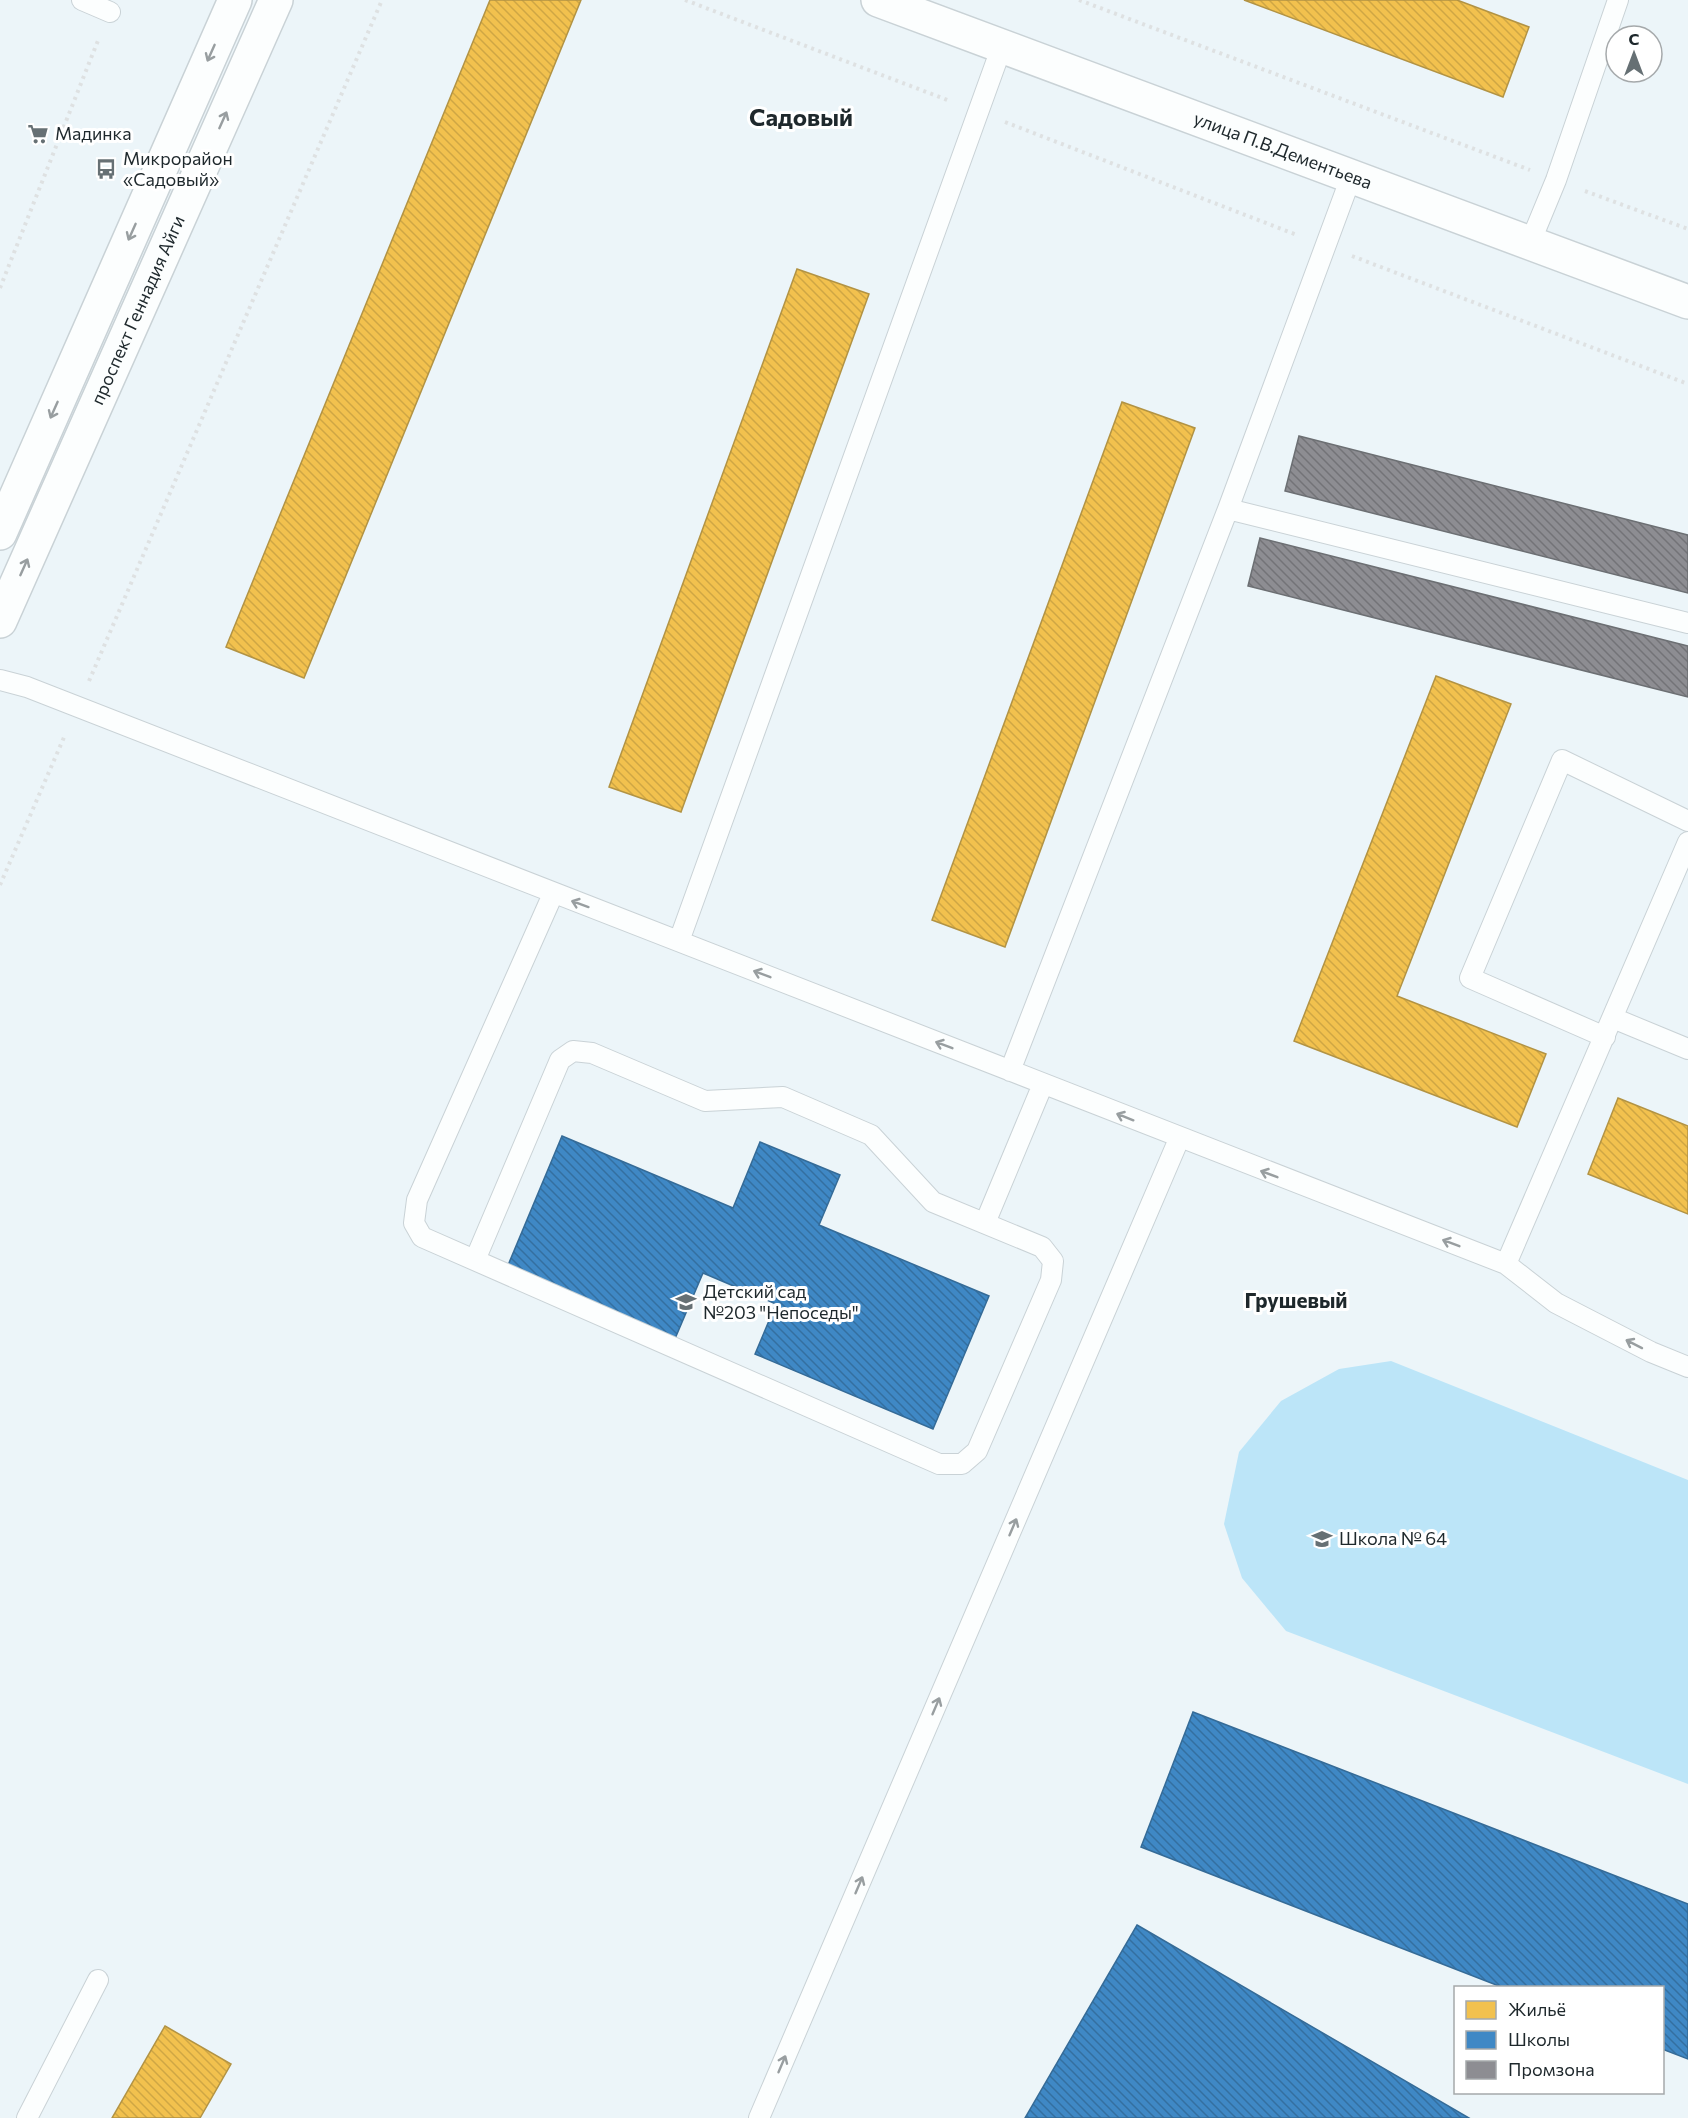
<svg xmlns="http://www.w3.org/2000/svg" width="1688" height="2118" font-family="Commissioner,sans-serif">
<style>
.pitch{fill:#bce5f8}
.homes{fill:url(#homes-back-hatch);stroke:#b29344;stroke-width:1.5}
.schools{fill:url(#schools-back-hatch);stroke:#356b97;stroke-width:1.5}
.industry{fill:url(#industry-back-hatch);stroke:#6c6f73;stroke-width:1.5}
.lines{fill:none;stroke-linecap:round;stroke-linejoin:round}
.lane-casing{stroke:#c9d2d6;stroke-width:22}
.secondary-casing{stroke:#c9d2d6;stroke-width:36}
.path{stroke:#dee1e2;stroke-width:4;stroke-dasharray:3 4.5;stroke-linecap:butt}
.lane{stroke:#fcfefe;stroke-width:20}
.secondary{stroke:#fcfefe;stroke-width:33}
.oneway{stroke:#989ea0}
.labels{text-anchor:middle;stroke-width:6;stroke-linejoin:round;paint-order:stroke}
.poi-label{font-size:18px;fill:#1e282c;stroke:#fff;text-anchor:start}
.street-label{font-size:18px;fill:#1e282c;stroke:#fff}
.quarter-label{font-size:21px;font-weight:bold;fill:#1e282c;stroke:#fff}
.district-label{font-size:24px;font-weight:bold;fill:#1e282c;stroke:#fff}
</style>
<defs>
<pattern id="homes-back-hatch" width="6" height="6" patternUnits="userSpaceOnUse" patternTransform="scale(1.5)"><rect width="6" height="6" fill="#f2c14e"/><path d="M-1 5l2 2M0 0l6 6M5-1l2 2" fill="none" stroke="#cfa644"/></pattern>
<pattern id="schools-back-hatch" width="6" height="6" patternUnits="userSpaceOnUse" patternTransform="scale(1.5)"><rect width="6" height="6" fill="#3f88c5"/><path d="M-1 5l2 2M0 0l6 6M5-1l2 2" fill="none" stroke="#346fa0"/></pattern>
<pattern id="industry-back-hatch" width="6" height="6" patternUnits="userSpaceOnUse" patternTransform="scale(1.5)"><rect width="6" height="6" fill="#8d8d92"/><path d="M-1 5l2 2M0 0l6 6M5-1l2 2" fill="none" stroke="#737377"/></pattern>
</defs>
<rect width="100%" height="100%" fill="#ecf5f9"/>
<path class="pitch" d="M1391,1361l297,119v304l-402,-153 -44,-53 -18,-54 15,-72 42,-51 58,-32z"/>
<path class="homes" d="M490,0h91l-277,678 -78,-31z
M1244,0h213l72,27 -26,70z
M797,269l72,25 -188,518 -72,-25z
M1122,402l73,26 -190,519 -73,-27z
M1436,676l75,28 -114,292 149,58 -29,73 -223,-86z
M1618,1098l70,28v88l-100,-40z
M165,2026l66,38 -31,54h-88z"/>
<path class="schools" d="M562,1136l171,72 27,-66 80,33 -21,50 170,71 -56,133 -178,-75 21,-50 -73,-31 -29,68 -168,-71z
M1193,1712l495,192v155l-26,-10v-61h-158l-363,-141z
M1137,1925l332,193h-444z"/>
<path class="industry" d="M1299,436l389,99v58l-403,-102z
M1260,538l428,108v51l-440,-111z"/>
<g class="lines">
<g class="lane-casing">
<path id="lane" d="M82,0l28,12
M1530,243l26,-63 62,-180
M1228,509l460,114
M0,680l27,7 1479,577 50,39 95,49 37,15
M679,941l323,-895
M1613,1018l75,31
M1605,1037l-135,-59 92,-218 126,61
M1010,1071l218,-562 123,-332
M985,1223l58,-139
M475,1260l85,-200 13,-9 19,2 113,48 78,-4 88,38 62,67 109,45 11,14 -2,19 -74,171 -15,13h-23l-517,-227 -8,-14 3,-23 136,-306
M1506,1264l182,-422
M27,2118l71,-138
M759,2118l420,-979"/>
</g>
<g class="secondary-casing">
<g id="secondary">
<path id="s1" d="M878,0l810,302"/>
<path d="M0,533l235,-533"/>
<path id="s2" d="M0,621l276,-621"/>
</g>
</g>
<path class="path" d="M685,0l265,101
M1079,0l451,170
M1005,122l292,113
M1585,191l103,38
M1352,256l336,128
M0,288l99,-250
M89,681l293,-681
M0,885l65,-150"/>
<use href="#lane" class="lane"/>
<use href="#secondary" class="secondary"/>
</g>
<defs><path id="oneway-shaft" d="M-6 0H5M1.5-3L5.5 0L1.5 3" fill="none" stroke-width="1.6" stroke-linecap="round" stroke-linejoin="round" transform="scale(1.5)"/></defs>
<g class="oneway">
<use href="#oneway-shaft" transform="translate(211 53) rotate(114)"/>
<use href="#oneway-shaft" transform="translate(223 120) rotate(-66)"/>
<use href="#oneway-shaft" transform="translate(132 232) rotate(114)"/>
<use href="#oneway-shaft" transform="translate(54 410) rotate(114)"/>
<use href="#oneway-shaft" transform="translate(24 567) rotate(-66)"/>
<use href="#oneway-shaft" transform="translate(580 904) rotate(-160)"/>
<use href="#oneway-shaft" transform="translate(762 974) rotate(-159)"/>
<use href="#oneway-shaft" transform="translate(944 1045) rotate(-159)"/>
<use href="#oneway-shaft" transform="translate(1125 1117) rotate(-158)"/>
<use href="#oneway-shaft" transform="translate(1269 1174) rotate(-159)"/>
<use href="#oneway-shaft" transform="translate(1451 1243) rotate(-159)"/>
<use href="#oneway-shaft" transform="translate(1634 1344) rotate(-153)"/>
<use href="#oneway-shaft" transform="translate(1013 1527) rotate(-67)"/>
<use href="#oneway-shaft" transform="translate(936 1706) rotate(-67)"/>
<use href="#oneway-shaft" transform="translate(859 1885) rotate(-67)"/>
<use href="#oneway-shaft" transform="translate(782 2064) rotate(-67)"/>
</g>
<defs>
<g id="supermarket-bare" transform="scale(1.62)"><path d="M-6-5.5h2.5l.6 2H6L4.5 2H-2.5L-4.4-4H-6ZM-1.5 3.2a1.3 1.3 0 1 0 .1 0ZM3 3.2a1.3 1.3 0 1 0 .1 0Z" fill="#667074" stroke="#fff" stroke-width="2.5" paint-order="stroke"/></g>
<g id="bus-bare" transform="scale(1.62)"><path d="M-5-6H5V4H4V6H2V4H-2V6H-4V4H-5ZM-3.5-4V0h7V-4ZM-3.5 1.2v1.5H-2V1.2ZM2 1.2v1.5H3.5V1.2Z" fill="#667074" stroke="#fff" stroke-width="2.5" paint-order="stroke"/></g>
<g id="school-bare" transform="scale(1.62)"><path d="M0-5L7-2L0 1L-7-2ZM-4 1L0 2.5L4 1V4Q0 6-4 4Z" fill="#667074" stroke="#fff" stroke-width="2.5" paint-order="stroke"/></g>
</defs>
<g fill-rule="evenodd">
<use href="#supermarket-bare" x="38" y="134"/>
<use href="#bus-bare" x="106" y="169"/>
<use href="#school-bare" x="686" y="1302"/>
<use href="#school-bare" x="1322" y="1539"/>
</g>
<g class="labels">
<g class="poi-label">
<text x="55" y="140">Мадинка</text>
<text x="123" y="165">Микрорайон<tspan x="123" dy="21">«Садовый»</tspan></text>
<text x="703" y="1298">Детский сад<tspan x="703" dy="21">№203 "Непоседы"</tspan></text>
<text x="1339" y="1545">Школа № 64</text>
</g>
<g class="street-label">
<text dy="6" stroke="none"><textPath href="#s1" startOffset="432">улица П.В.Дементьева</textPath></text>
<text dy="6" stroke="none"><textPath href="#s2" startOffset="340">проспект Геннадия Айги</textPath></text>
</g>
<g class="quarter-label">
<text x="1296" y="1308">Грушевый</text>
</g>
<g class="district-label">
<text x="801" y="126">Садовый</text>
</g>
</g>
<rect x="1454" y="1986" width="210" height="108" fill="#ffffff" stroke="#a5a9ab" stroke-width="1.5"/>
<rect x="1466" y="2001" width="30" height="18" fill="#f2c14e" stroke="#a5a9ab" stroke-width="1.5"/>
<text x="1508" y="2016" font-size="18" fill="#1e282c">Жильё</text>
<rect x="1466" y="2031" width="30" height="18" fill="#3f88c5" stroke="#a5a9ab" stroke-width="1.5"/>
<text x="1508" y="2046" font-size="18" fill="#1e282c">Школы</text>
<rect x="1466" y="2061" width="30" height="18" fill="#8d8d92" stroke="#a5a9ab" stroke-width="1.5"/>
<text x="1508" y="2076" font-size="18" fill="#1e282c">Промзона</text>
<g transform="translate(1634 54)"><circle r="28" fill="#ffffff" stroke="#a5a9ab" stroke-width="1.5"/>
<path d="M0-4.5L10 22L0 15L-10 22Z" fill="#667074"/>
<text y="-9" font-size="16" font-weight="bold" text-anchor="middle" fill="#1e282c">С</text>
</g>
</svg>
